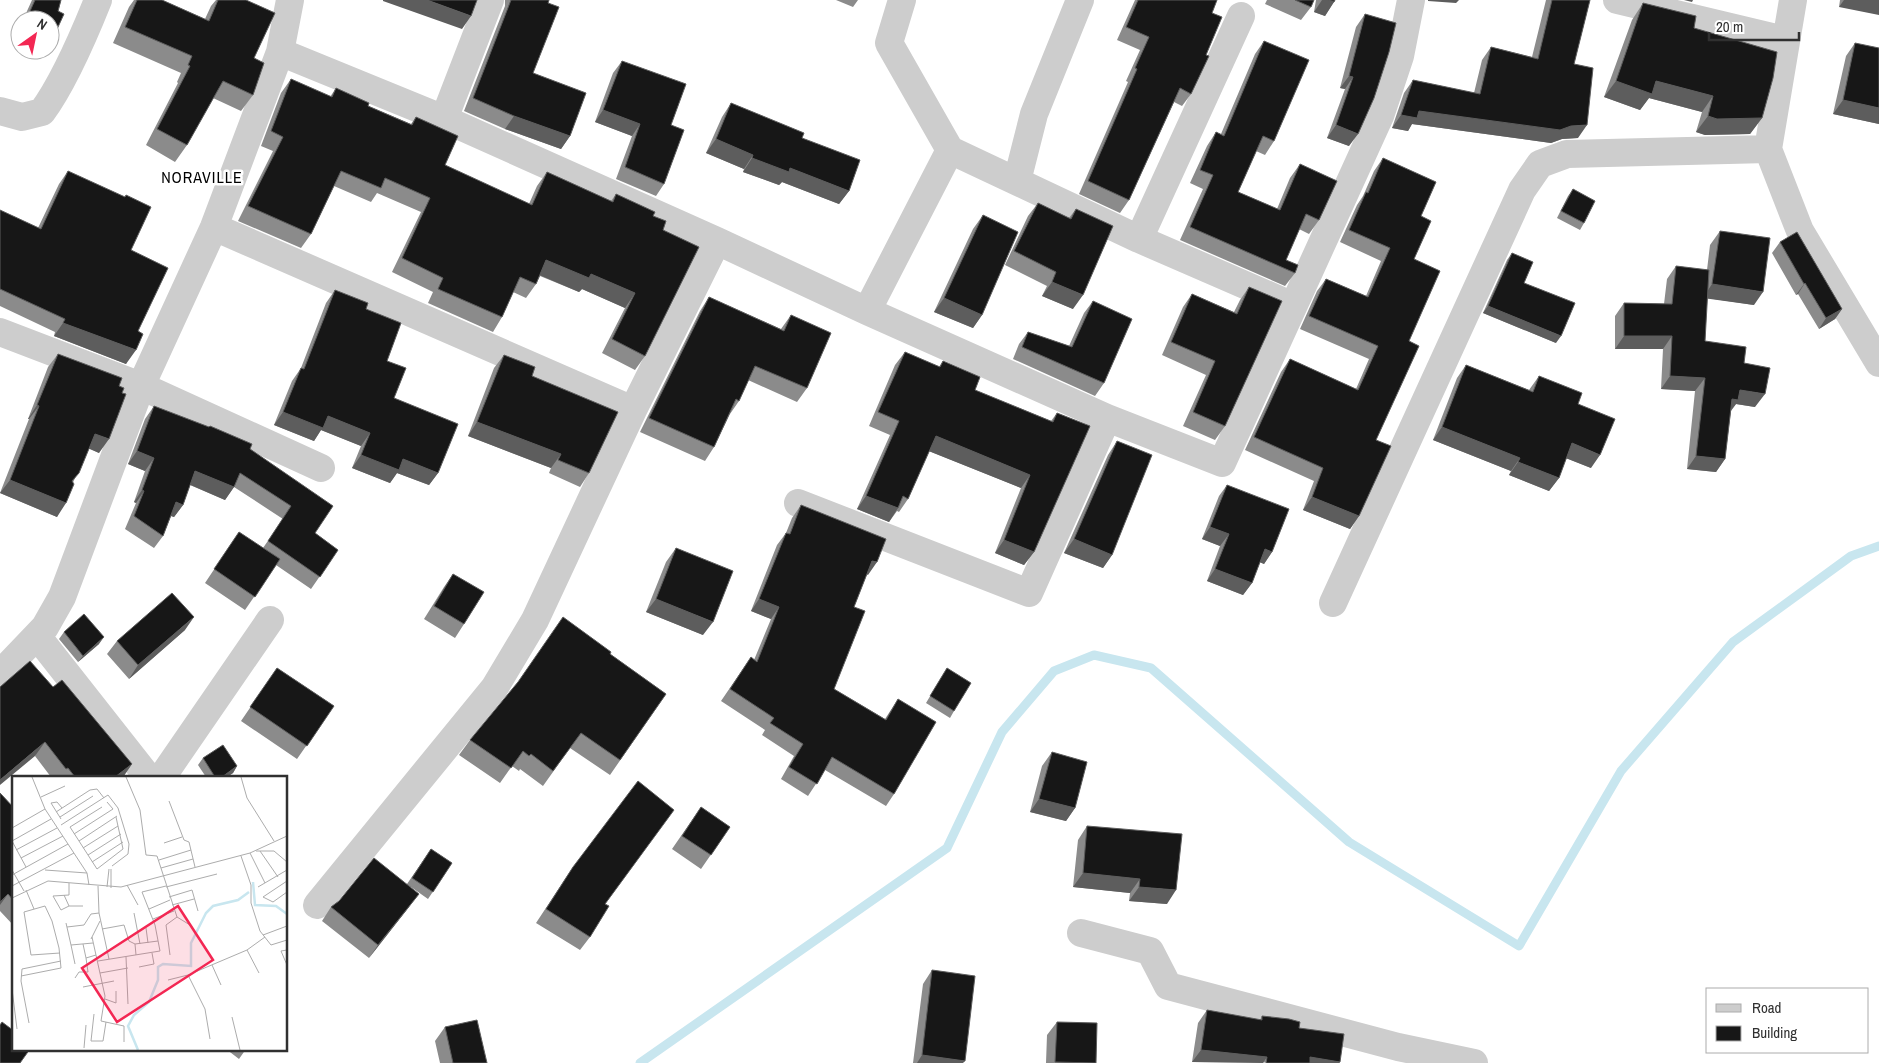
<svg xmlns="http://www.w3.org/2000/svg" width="1879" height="1063" font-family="'Archivo Narrow',sans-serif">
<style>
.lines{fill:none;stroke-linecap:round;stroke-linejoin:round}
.stream{stroke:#c8e6ef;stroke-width:9}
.minor{stroke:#cdcdcd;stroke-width:28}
.wall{fill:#8b8b8b}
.shaded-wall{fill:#5d5d5d}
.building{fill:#171717;stroke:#5d5d5d}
.labels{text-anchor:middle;stroke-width:5;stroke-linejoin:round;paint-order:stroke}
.neighbourhood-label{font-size:16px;letter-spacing:1px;fill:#000;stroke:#fff}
.inset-river{fill:none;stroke:#c8e6ef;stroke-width:2.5}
.inset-road{fill:none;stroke:#acacac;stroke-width:1}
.view{fill:#f32753;fill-opacity:0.15;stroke:#f32753;stroke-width:2.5}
.inset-edge{fill:none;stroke:#303030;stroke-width:2.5}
</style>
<rect width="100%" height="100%" fill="#fff"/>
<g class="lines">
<path class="stream" d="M640,1063l307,-215 55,-116 52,-61 40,-16 57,13 198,174 170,104 102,-175 112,-129 118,-86 28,-10"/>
<path class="minor" d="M902,0l-13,43 61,107
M1617,0l168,40
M1793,0l-25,149 32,82 79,132
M280,52l164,67 273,122 150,70 240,107 115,45 158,-347 20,-60 11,-56
M0,111l22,6 20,-5c22,-30 42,-77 56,-112
M444,119l46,-119
M1017,181l17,-67 46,-114
M214,227l419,183
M1139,239l102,-223
M867,311l83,-161 189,89 143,62
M0,332l141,54 180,82
M798,503l231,90 78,-175
M1333,603l189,-413 18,-26 27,-10 201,-5
M37,636l111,141
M0,674l45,-47 17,-30 79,-211 73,-159 66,-175 10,-52
M162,777l108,-157
M317,905l178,-218 40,-67 98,-210 84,-169
M1081,933l69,18 18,35 230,61 76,16"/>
</g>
<path class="wall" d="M32,0h29l-9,40 -2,3v-23h-27z
M134,0h28l43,19 6,-13 5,-6h30l8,58 -1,37 -12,16 -28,-13 -26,47 -12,17 -29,-17 32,-62 -1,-1 4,-9 -68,-30 16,-36z
M505,0h44l-16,73 37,63 -9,13 -56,-20 -41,-18 41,-105z
M836,0h22l-5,7z
M1135,0h82l-5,13 -6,42 -15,39 -9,12 -8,-4 -45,98 -9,13 -41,-19 49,-112 -2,-1 14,-31 -23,-10z
M1267,0h47l-3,7 -10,13 -36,-16z
M1316,0h19l-10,16 -11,-4z
M1546,0h44l-16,64 4,74 -16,1 -11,4 -139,-19 -4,7 -16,-3 12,-35 9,-13 61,13 8,-33 9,-13 41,10z
M1840,0h39l-40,7z
M1643,3l51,25 68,90 -12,16 -45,1 -9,-3 6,-20 -53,-14 -9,12 -36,-13 28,-77z
M1365,14l-16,132 -22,-8 18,-49 -5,-1 16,-61z
M20,27v14l-5,-3z
M1264,41l10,100 -9,14 -9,-4 -18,41 39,17 13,-31 10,-14 19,56 -10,14 -10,-5 -13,31 9,13 -10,13 -105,-46 23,-51 -13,-6 17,-37 9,-14 5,2 34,-80z
M1855,43l24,81 -46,-10 13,-58z
M622,61l49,64 -7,59 -8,12 -40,-17 16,-43 -37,-14 18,-49z
M291,79l39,18 6,-9 32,18 43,18 5,-7 29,48 84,39 8,-18 10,-14 64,29 5,-7 37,22 10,14 -18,126 -10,14 -33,-17 23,-45 -43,-19 -3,3 -39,-16 -4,8 -10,14 -13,-6 -11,25 -9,15 -65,-29 5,-11 -41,-20 29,-60 -44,-19 -6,9 -37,-16 -23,48 -10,14 -63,-27 35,-70 -12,-5 20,-53z
M731,103l71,35 47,53 -10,13 -57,-22 -3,3 -36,-13 1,-3 -38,-16 16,-36z
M1383,158l38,58 -7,43 -5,82 -33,99 -17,76 -9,13 -47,-19 11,-29 -69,-31 36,-78 9,-13 66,30 13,-30 -69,-30 17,-38 9,-12 40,17 15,-35 -41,-19 17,-37 6,-9 11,-25z
M68,171l63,79 7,81 -12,33 -72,-28 1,-4 -55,-26v-96l38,18 21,-44z
M1573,189l11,34 -4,7 -23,-12 11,-22z
M1038,203l31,15 7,-9 -3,100 -31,-13 5,-10 -42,-21 23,-49z
M983,215l-1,100 -9,13 -39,-16 39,-83z
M1720,231l34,74 -47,-7 -2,43 39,22 11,44 -19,-3 -5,7 -6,48 -9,13 -29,-3 8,-78 -34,-2 2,-40h-48v-33l9,-13 40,1 3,-25 9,-13 31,4 3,-25z
M1780,242l62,67 -7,10 -16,10 -21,-35 -2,1 -24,-42z
M1512,253l12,30 32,60 -73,-30 24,-53z
M1249,287l-24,139 -10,14 -32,-14 23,-51 -44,-20 21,-48 9,-13 42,18 6,-12z
M335,290l31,19 21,52 7,37 44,75 -9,12 -32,-12 -7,10 -38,-15 9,-22 -40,-16 -7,11 -40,-16 18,-44 9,-13 25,-65z
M709,297l72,32 10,-14 16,73 -10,14 -49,-22 -9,21 -9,13 -16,33 -9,14 -65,-29 60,-121z
M1093,301l11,82 -9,13 -82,-37 6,-15 9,-12 41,14 15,-33z
M905,352l34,15 4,-6 32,29 76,31 6,-8 -23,139 -10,13 -29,-12 26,-65 -92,-37 -21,48 -9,13 -2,-1 -8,11 -32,-13 33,-74 -21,-9 26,-61z
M58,354l61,32 -20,67 -10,-5 -32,69 -57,-24 29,-74h-1l20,-52z
M504,355l85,118 -9,14 -31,-14 2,-5 -83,-32 26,-68z
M1466,365l63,25 10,-14 39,28 13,64 -25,-10 -7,20 -10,13 -40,-16 2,-4 -78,-31 24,-62z
M154,406l96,43 65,84 23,17 -27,39 -35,-24 -31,45 -40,-27 34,-51 24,16 20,-29 -49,-32 -9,13 -35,-15 -7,20 -9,12 -3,-1 -8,20 -9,12 -29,-19 11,-26 -2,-1 11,-31 -17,-7 17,-45z
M1117,441l-5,114 -9,13 -39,-15 44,-98z
M1227,485l45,67 -8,12 -4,-2 -8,21 -9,12 -36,-14 13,-35 -18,-7 17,-43z
M801,505l67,70 -1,-1 -13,33 -20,82 51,30 13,-20 -4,95 -8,12 -61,-36 -17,26 -27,-17 13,-23 -32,-21 3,-5 -44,-29 30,-44 3,3 17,-41 -20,-8 26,-66 9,-12 6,-15z
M676,548l27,87 -57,-23 20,-50z
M453,574l11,50 -9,14 -31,-19 20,-32z
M185,630l-56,49 -22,-25 10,-13z
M64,632l35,12 -21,18 -19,-23z
M610,654l56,40 -56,81 -40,-27 -27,38 -23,-17 -1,2 -7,-5 -12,17 -41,-28 11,-15z
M277,668l57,38 -37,53 -56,-38z
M947,668l7,43 -4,7 -24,-15z
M53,687l79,77 -9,13h-72l-16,-21z
M1052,752l23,56 -9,13 -36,-9 12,-46z
M203,758l34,8 -4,7 -6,4h-21l-8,-12z
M0,793l14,15v118l-14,-15z
M701,807l29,20 -29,42 -29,-20z
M664,823l-59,81 -15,33 -10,13 -44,-27 37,-56z
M1087,826l80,78 -38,-3 1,-8 -57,-6 5,-47z
M431,849l21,14 -24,36 -17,-12 -2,20 -40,51 -47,-37 9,-14 76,-23z
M932,970l31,93h-50l10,-79z
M1207,1010l53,10 2,-4 37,12 41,34 -1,1 -147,-1 6,-39z
M1057,1022l39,41h-50l1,-28z
M445,1027l42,36h-47l-5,-22z
M226,1049h20l-7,10z"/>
<path class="shaded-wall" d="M383,0h44l44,16 -9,13 -79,-28z
M1322,0h6l6,2 -9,14 -11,-4z
M1428,0h31l-3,3 -28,-2z
M1684,0h9l-1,2z
M1844,0h35v15l-40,-8z
M1349,76l4,1 -8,12 -5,-1z
M1616,81h40l57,15 -11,16 -53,-14 -9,12 -36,-13z
M1843,100l36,8v16l-46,-10z
M603,110l37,14 -8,12 -37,-14z
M1419,111l152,15 16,-1 -9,13 -16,1 -11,4 -139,-19 -4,7 -16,-3 9,-13z
M514,116l56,20 -9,13 -56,-20z
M1708,116l54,2 -12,16 -45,1 -9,-3z
M1336,125l22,9 -9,12 -22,-8z
M716,139l37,16 -9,14 -38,-16z
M752,158l38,10 59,23 -10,13 -57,-22 -3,3 -36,-13z
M546,260l45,14 44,19 -10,15 -43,-19 -3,3 -42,-18z
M1052,282l31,13 -10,14 -31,-13z
M1805,283l-7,11 -2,1 8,-11z
M1712,284l51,8 -9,13 -51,-7z
M944,298l38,17 -9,13 -39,-16z
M1488,306l73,30 -5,7 -73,-30z
M1842,309l-7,10 -16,10 7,-11z
M63,323l73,27 -10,14 -72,-28z
M1624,336h48l-9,13h-48z
M1670,376l35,2 -10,13 -34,-2z
M1740,390l25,4 -10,13 -19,-3 -7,9 3,-14z
M37,405l2,1 -10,13h-1z
M283,412l45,4 42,17 -9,13 -40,-16 -7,11 -40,-16z
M477,422l84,32 -10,14 -83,-32z
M1442,427l78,31 -9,13 -78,-31z
M95,434l14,5 -10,14 -14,-6z
M936,436l94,39 -9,13 -95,-38z
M1572,443l28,12 -9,13 -28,-11z
M137,451l17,7 -9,13 -17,-7z
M361,455l42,4 35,14 -9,12 -32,-12 -7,10 -38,-15z
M1696,456l29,3 -9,13 -29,-3z
M1518,462l41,16 -10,13 -40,-16z
M195,471l39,16 -9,13 -39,-17z
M10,480l56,23 -9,14 -57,-24z
M142,490l2,1 -8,12 -2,-1z
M866,496l32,12 -9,14 -32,-13z
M1312,497l47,19 -9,13 -47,-19z
M176,502l7,3 -9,12 -6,-2z
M1210,527l19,7 -9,12 -18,-7z
M1074,539l38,16 -9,13 -39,-15z
M1004,540l30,12 -10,13 -29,-12z
M1265,549l7,3 -8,12 -7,-3z
M872,561l5,1 -9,13 -4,-2z
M1215,569l37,14 -9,12 -36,-14z
M656,599l57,23 -10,13 -57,-23z
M759,599l20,8 -8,12 -20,-8z
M194,617l-9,13 -56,49 9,-14z
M104,637l-5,7 -21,18 5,-6z
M45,742l-10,14 -35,29v-5z
M132,764l-9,13h-8z
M237,766l-4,7 -6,4h-5z
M1039,799l36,9 -9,13 -36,-9z
M1083,873l57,6 -10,14 -57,-6z
M1139,887l37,3 -9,14 -38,-3z
M8,894l-8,11v-3z
M419,894l-10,13 -40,51 9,-13z
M1201,1050l66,7 -4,6 -71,-1z
M922,1055l43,6 -2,2h-46z
M1310,1057l30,5 -1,1h-33z"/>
<path class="building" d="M35,0h26l-3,11 6,3 -12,26 -2,-1v-19h-24z
M137,0h25l47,21 9,-21h28l29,13 -21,45 10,5 -11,32 -30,-14 -36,64 -30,-16 33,-63 -2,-1 4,-9 -67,-29z
M427,0h50l-6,16z
M511,0h38l-1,3 11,4 -26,66 53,20 -16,43 -56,-20 -41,-18z
M1138,0h79l-5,13 10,4 -16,38 3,1 -18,38 -11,-6 -51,112 -41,-19 49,-112 -2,-1 14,-31 -23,-10z
M1295,0h19l-3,7z
M1328,0h7l-1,2z
M1552,0h38l-16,64 19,4 -6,57 -16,1 -11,4 -141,-19 -2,7 -16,-3 12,-35 67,14 11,-47 47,12z
M1643,3l53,13 -2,12 83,24 -4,26 -11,40 -45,1 -9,-3 5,-20 -57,-15 -4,13 -36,-13z
M1365,14l31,9 -7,29 -15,46 -16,36 -22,-9 17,-48 -4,-1z
M1264,41l45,19 -35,81 -11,-5 -25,56 42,18 20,-46 37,17 -18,39 -13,-6 -20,46 12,5 -3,8 -105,-46 23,-52 -13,-5 16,-38 8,4z
M1855,43l24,5v60l-36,-8z
M622,61l64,23 -15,41 13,5 -20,54 -39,-17 15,-43 -37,-14z
M291,79l41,18 4,-9 33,15 -1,3 44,19 4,-8 42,19 -13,29 87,40 15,-33 66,30 3,-8 39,18 -2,4 13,5 -3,9 36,17 -54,109 -33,-17 23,-46 -44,-19 -2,4 -43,-18 -10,24 -16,-7 -18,40 -64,-28 5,-11 -41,-20 28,-60 -45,-20 -4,10 -40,-17 -30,63 -63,-28 35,-69 -12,-6z
M731,103l73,30 -2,5 58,22 -11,31 -59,-23 -1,4 -37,-14 1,-3 -37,-16z
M1383,158l53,24 -15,34 10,5 -17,38 26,12 -31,70 10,5 -43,94 15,6 -32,70 -47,-19 11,-29 -69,-31 36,-78 68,31 20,-44 -69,-30 17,-37 42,18 22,-49 -41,-18 17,-38 2,1z
M68,171l57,26 1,-2 25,12 -20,43 37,18 -30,63 5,3 -7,16 -73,-27 2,-4 -65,-30v-79l41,19z
M1573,189l22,12 -11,22 -23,-12z
M1038,203l33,16 5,-10 37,17 -30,69 -31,-13 4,-10 -42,-21z
M983,215l35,17 -36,83 -38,-17z
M1720,231l50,7 -7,54 -51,-8z
M1797,232l45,77 -16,9 -21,-35 -1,1 -24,-42z
M1512,253l21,9 -9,21 51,20 -14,33 -73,-30z
M1676,266l33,4 -4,71 41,6 -2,16 26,5 -5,26 -25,-4 -2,10 -6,-1 -7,60 -29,-3 9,-78 -35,-2 2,-40h-48v-33l48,1z
M1249,287l33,14 -57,125 -32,-14 22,-51 -44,-19 21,-48 45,20z
M335,290l33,13 -2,6 35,14 -14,38 19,7 -12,30 64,26 -20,49 -35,-14 -4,11 -38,-15 9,-22 -42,-17 -5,12 -40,-16 18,-44 3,1z
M709,297l75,34 7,-16 40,18 -24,55 -52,-22 -16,35 -3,-2 -22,48 -65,-29z
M1093,301l39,18 -28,64 -82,-36 6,-15 44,15z
M905,352l35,15 3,-6 37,16 -5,13 78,32 4,-9 33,13 -56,126 -30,-12 26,-65 -94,-39 -28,63 -5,-3 -5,12 -32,-12 33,-75 -21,-9z
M58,354l64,24 -3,8 5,2 -2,5 4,1 -17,45 -14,-5 -16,39 -7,8 2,3 -8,19 -56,-23 29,-74 -2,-1z
M504,355l31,12 -3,9 86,36 -29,61 -31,-13 3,-6 -84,-32z
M1466,365l67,27 6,-16 43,17 -4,11 37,15 -15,36 -28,-12 -13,35 -41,-16 2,-4 -78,-31z
M154,406l55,21 1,-1 42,18 -2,5 83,57 -18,27 23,17 -18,27 -52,-36 23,-35 -51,-33 -6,14 -39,-16 -12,34 -7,-3 -13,34 -29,-20 10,-25 -2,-1 12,-32 -17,-7z
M1117,441l35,14 -40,100 -38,-16z
M1227,485l62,24 -17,43 -7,-3 -13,34 -37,-14 14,-35 -19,-7z
M801,505l85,34 -9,23 -5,-1 -18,46 11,4 -31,78 52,31 12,-21 38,23 -42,72 -62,-37 -15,27 -28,-17 14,-23 -33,-21 4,-5 -44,-29 21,-32 6,5 22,-55 -20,-8 27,-66 4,1z
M239,532l41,27 -25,38 -41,-28z
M676,548l57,23 -20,51 -57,-23z
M453,574l31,18 -20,32 -30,-18z
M172,593l22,24 -56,48 -21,-24z
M84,614l20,23 -21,19 -19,-24z
M563,617l48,35 -1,2 56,40 -46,66 -39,-27 -28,38 -22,-17 -2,2 -6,-5 -12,17 -41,-28 48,-58z
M30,661l23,26 9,-7 70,84 -17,13h-40l-7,-9 -2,1 -21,-27 -45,38v-93z
M277,668l57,38 -27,40 -57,-39z
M947,668l24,15 -17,28 -24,-15z
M223,745l14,21 -15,11h-7l-12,-19z
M1052,752l35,10 -12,46 -36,-9z
M638,781l36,29 -69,94 4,2 -19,31 -44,-28 27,-42z
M0,793l14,15v93l-6,-7 -8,8z
M701,807l29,20 -19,28 -29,-19z
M1087,826l95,8 -6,56 -37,-3 1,-8 -57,-6z
M431,849l21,14 -19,29 -21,-14z
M374,858l45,36 -41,51 -47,-38 8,-6z
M932,970l43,6 -10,85 -43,-6z
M1207,1010l55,10v-4l27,3 11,3 -1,6 45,6 -4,28 -30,-5v6h-44l1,-6 -66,-7z
M477,1020l10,43h-34l-8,-36z
M2,1022l12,9v18h16l-10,14h-20v-38z
M1057,1022l40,1 -1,40 -41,-1z"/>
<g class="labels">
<g class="neighbourhood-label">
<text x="202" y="183">NORAVILLE</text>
</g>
</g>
<g transform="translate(12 776)">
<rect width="275" height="275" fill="#fff"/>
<path class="inset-river" d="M241,106l2,23 21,1 11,8M126,274l-10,-24 6,-11 15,-13 9,-22v-13l5,-3 28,2v-23l15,-30 7,-7 25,-6 11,-8"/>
<path class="inset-road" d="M20,1l13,32 42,64 2,12M114,1l14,33 6,45 11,1 20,61 13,8M229,1l6,21 27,43M29,21l24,-11M157,25l15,39 5,2 6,25M90,31l-32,20 27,42 26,-20 -7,-32M44,36l34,-22 7,-1 7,9M48,41l33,-21M49,43l-10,-16 6,-1 5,6M49,49l47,-30 10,13 11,36 -1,10 -16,12M0,52l33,-19M62,58l39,-25 -6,-7M0,65l39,-22M0,65l14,26M67,65l38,-25M152,67l18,-6M71,72l35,-22M4,74l41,-22M244,75h18l13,11M248,75l18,26M238,77l15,30M76,79l33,-21M229,80l10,29v18l9,28 11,14 16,-5M9,82l42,-22M147,84l32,-10M80,86l31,-20M149,92l32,-9M0,94l12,21M33,94l42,3M0,99l56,-31M57,107v12l-16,1 8,14 8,-4M115,109l11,20M0,110l62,-33M86,110l1,27 10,46M95,111l2,-18M154,111l51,-13M246,111l29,-17M99,112v-19M14,114l8,19M52,119l5,11h14M157,121l23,-7 6,21M251,121l24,-16M251,121l10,5 14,-10M0,122l36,-17 73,6 129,-34 37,-17M160,129l22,-6M137,133l21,-9M122,137l6,31M141,143l21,-8M54,147l5,22 22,-2M55,151l17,-2 7,-11 8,-1M134,152l2,15M90,153l22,-4 5,16 6,3M251,159l24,-9M80,161l13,59 -4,25 23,5v16M79,163l9,-18M71,168l3,14 10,-3M59,169l4,19M235,174l12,23M275,174l-6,1 6,14M124,179l-1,-11 23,-3M158,179l-4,-30 11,-8M114,181l2,47M86,185l62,-10 -5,-26 -13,-33 24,-6M200,189l9,20M127,191l15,-3 -2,-11M88,197l28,-5M176,199l17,34 5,30M9,200l40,-8 -2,-20 -7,-27 -7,-15 -21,6 7,43 29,-2M63,202l4,-6h9l-2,-14M156,204l20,-5 59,-25 18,-13M71,211l31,-6M0,213l5,40M93,223l11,4v-12M82,238l-3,27h12l3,-19M220,241l8,33M17,247l-8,-42 1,-12 39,-8M72,272l2,-23"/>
<path class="view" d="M166,130l35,54 -96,62 -35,-54z"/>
<rect width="275" height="275" class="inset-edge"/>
</g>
<rect x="1706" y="988" width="162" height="65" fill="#ffffff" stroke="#acacac"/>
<rect x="1716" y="1004" width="25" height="8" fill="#cdcdcd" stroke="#acacac"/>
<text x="1752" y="1013" font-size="15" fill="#303030">Road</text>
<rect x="1716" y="1026" width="25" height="15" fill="#171717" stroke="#acacac"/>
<text x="1752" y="1038" font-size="15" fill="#303030">Building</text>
<g transform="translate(35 35) rotate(33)"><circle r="24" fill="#ffffff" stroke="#acacac"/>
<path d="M0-4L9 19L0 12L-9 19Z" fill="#f32753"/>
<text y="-8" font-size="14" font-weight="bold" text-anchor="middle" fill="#303030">N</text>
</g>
<path d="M1709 32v8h90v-8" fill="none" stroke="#303030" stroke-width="2.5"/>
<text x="1716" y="32" font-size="15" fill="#303030" stroke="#ffffff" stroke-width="4" paint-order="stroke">20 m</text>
</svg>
